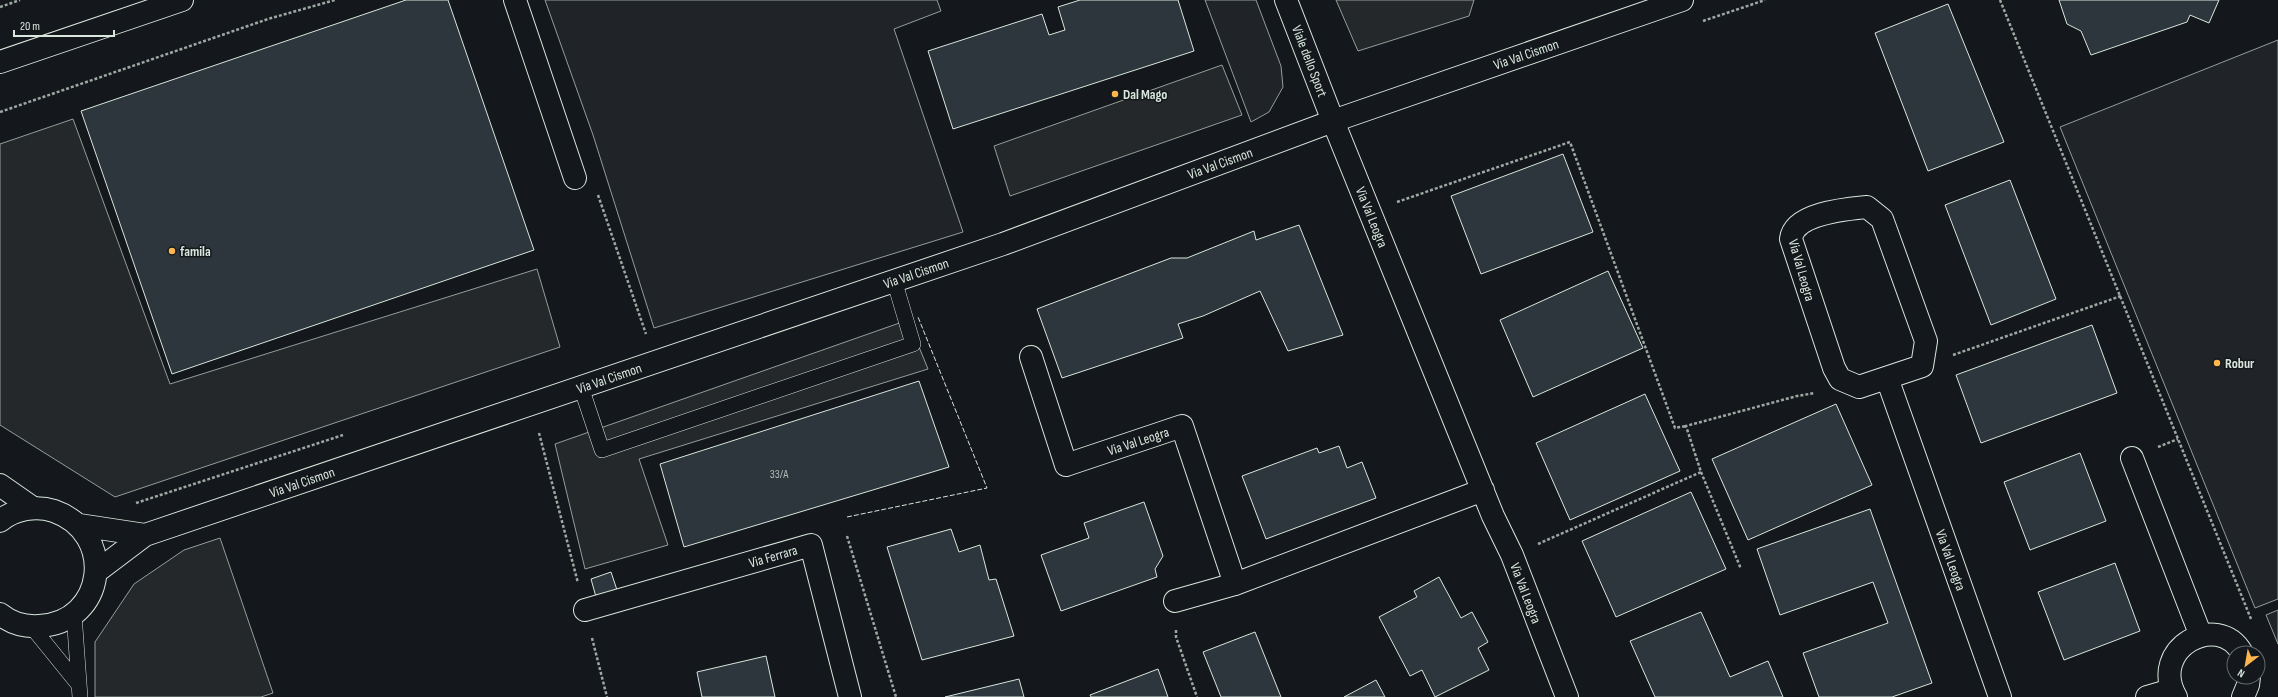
<svg xmlns="http://www.w3.org/2000/svg" width="2278" height="697" font-family="'Sofia Sans Condensed',sans-serif">
<style>
.green{fill:#202428;stroke:#939e99}
.parking{fill:#24282b;stroke:#939e99}
.building{fill:#2c363c;stroke:#d8e6dc}
.lines{fill:none;stroke-linecap:round;stroke-linejoin:round}
.lane-casing{stroke:#d8e6dc;stroke-width:16}
.street-casing{stroke:#d8e6dc;stroke-width:24}
.secondary-casing{stroke:#d8e6dc;stroke-width:24}
.path{stroke:#9da8a2;stroke-width:2.5;stroke-dasharray:3 2;stroke-linecap:butt}
.lane{stroke:#14181c;stroke-width:15}
.street{stroke:#14181c;stroke-width:22}
.secondary{stroke:#14181c;stroke-width:22}
.fence{stroke:#d8e6dc;stroke-width:1;stroke-dasharray:5 2;stroke-linecap:butt}
.poi-dot{fill:#ffb74d;stroke:#14181c;stroke-width:1.5}
.labels{text-anchor:middle;stroke-width:3;stroke-linejoin:round;paint-order:stroke}
.number-label{font-size:12px;fill:#adbab4}
.street-label{font-size:14px;fill:#d8e6dc;stroke:#14181c}
.poi-label{font-size:14px;font-weight:bold;fill:#d8e6dc;stroke:#14181c;text-anchor:start}
</style>
<rect width="100%" height="100%" fill="#14181c"/>
<path class="green" d="M545,0h392l4,11 -47,18 69,203 -309,96 -61,-193z
M1205,0h51l25,66 2,21 -14,25 -18,10z
M2278,40v559l-23,9 -195,-481z
M2278,610v34l-12,-29z"/>
<path class="parking" d="M1336,0h138l-5,16 -111,35z
M1222,65l20,50 -232,81 -16,-50z
M73,119l97,265 367,-115 23,78 -445,150 -115,-72v-281z
M908,320l20,49 -289,90 29,86 -83,24 -30,-125z
M220,538l53,155 -12,4h-166v-55l39,-58 50,-34z"/>
<path class="building" d="M406,0h42l86,250 -362,124 -91,-263z
M1080,0h98l16,51 -241,78 -25,-78 114,-37 7,21 16,-5 -7,-23z
M2059,0h160l-10,23 -19,-8 -3,7 -96,33 -10,-24 -14,-7z
M1948,4l56,138 -76,29 -53,-138z
M1563,154l30,78 -112,42 -30,-78z
M2010,180l46,119 -65,26 -46,-120z
M1299,225l44,110 -55,16 -28,-60 -57,25 -25,8 5,14 -121,40 -25,-69 134,-51h16l67,-27 2,9z
M1608,271l35,77 -110,49 -33,-77z
M2092,325l25,68 -136,50 -25,-68z
M919,381l30,86 -265,80 -24,-83z
M1645,394l35,77 -110,49 -34,-77z
M1836,404l36,81 -124,55 -36,-81z
M1339,446l8,22 15,-6 14,36 -110,41 -24,-63 75,-28 2,5z
M2080,453l26,68 -76,29 -26,-68z
M1691,492l35,77 -110,48 -34,-76z
M1144,502l19,54 -8,13 2,8 -96,34 -20,-56 48,-17 -5,-15z
M1870,509l62,174 -40,14h-73l-16,-44 85,-30 -15,-41 -93,33 -23,-66z
M951,529l8,23 21,-7 9,35 7,-1 18,57 -92,24 -35,-113z
M2115,563l25,68 -76,29 -26,-68z
M611,572l6,18 -21,7 -5,-18z
M1439,577l22,41 11,-6 16,30 -10,6 11,22 -54,27 -13,-27 -12,6 -31,-59 38,-20 -3,-6z
M1701,612l29,65 38,-16 15,36h-128l-25,-56z
M1255,632l26,65h-60l-18,-45z
M766,656l9,41h-73l-5,-25z
M1158,669l10,28h-77l-1,-2z
M1019,679l5,18h-79z
M1376,680l9,17h-41z"/>
<g class="lines">
<g class="lane-casing">
<path id="lane" d="M581,387l21,63 311,-106 -19,-64
M74,614l6,83
M32,627l47,58"/>
</g>
<g class="street-casing">
<path id="street" d="M515,0l60,178
M1286,0l47,121 160,395 19,39 55,142
M0,62l182,-62
M1867,207l15,12 44,122 -4,25 -63,21 -19,-8 -6,-11 -43,-129c3,-26 56,-30 76,-32z
M1031,357l35,108 116,-39 53,158
M1887,378l113,319
M2132,458l69,178
M0,485l33,23
M1175,601l60,-17 248,-94
M585,610l226,-65 39,152
M2147,697l24,-7
M2176,697c-28,-48 42,-87 66,-44
M2243,697l5,-12 1,-8"/>
</g>
<g class="secondary-casing">
<path id="secondary" d="M0,521c14,-12 36,-16 54,-10 63,22 52,112 -15,115 -14,1 -28,-3 -39,-12
M79,525l66,10
M96,572l49,-37 858,-291 330,-123 349,-121"/>
</g>
<path class="path" d="M2000,0l251,619
M0,7l20,-7
M1703,21l62,-21
M0,112l268,-93 67,-19
M598,195l48,139
M1397,202l173,-60 105,286 11,-2
M1953,355l168,-59
M539,433l39,150
M2158,447l20,-8
M1701,472l40,97
M136,503l207,-68
M847,536l49,161
M1538,544l163,-72 -15,-46 111,-30 18,-3
M1176,630v7l21,60
M592,638l15,59"/>
<use href="#lane" class="lane"/>
<use href="#street" class="street"/>
<use href="#secondary" class="secondary"/>
<path class="fence" d="M847,517l140,-29 -69,-171"/>
</g>
<g class="poi-dot">
<circle cx="1115" cy="94" r="4"/>
<circle cx="172" cy="251" r="4"/>
<circle cx="2217" cy="363" r="4"/>
</g>
<g class="labels">
<g class="number-label">
<text x="779" y="478">33/A</text>
</g>
<g class="street-label">
<text transform="translate(1526 54) rotate(-19)" y="5">Via Val Cismon</text>
<text transform="translate(1310 61) rotate(69)" y="5">Viale dello Sport</text>
<text transform="translate(1220 163) rotate(-20)" y="5">Via Val Cismon</text>
<text transform="translate(1372 217) rotate(68)" y="5">Via Val Leogra</text>
<text transform="translate(1802 270) rotate(74)" y="5">Via Val Leogra</text>
<text transform="translate(916 273) rotate(-19)" y="5">Via Val Cismon</text>
<text transform="translate(609 378) rotate(-19)" y="5">Via Val Cismon</text>
<text transform="translate(1138 441) rotate(-18)" y="5">Via Val Leogra</text>
<text transform="translate(302 482) rotate(-19)" y="5">Via Val Cismon</text>
<text transform="translate(773 556) rotate(-16)" y="5">Via Ferrara</text>
<text transform="translate(1951 560) rotate(70)" y="5">Via Val Leogra</text>
<text transform="translate(1526 593) rotate(69)" y="5">Via Val Leogra</text>
</g>
<g class="poi-label">
<text x="1123" y="99">Dal Mago</text>
<text x="180" y="256">famila</text>
<text x="2225" y="368">Robur</text>
</g>
</g>
<g transform="translate(2246 665) rotate(211)"><circle r="19" fill="#14181c" stroke="#626a69"/>
<path d="M0-3L7 15L0 10L-7 15Z" fill="#ffb74d"/>
<text y="-6" font-size="11" font-weight="bold" text-anchor="middle" fill="#d8e6dc">N</text>
</g>
<path d="M14 30v6h100v-6" fill="none" stroke="#d8e6dc" stroke-width="2"/>
<text x="20" y="30" font-size="12" fill="#d8e6dc" stroke="#14181c" stroke-width="3" paint-order="stroke">20 m</text>
</svg>
